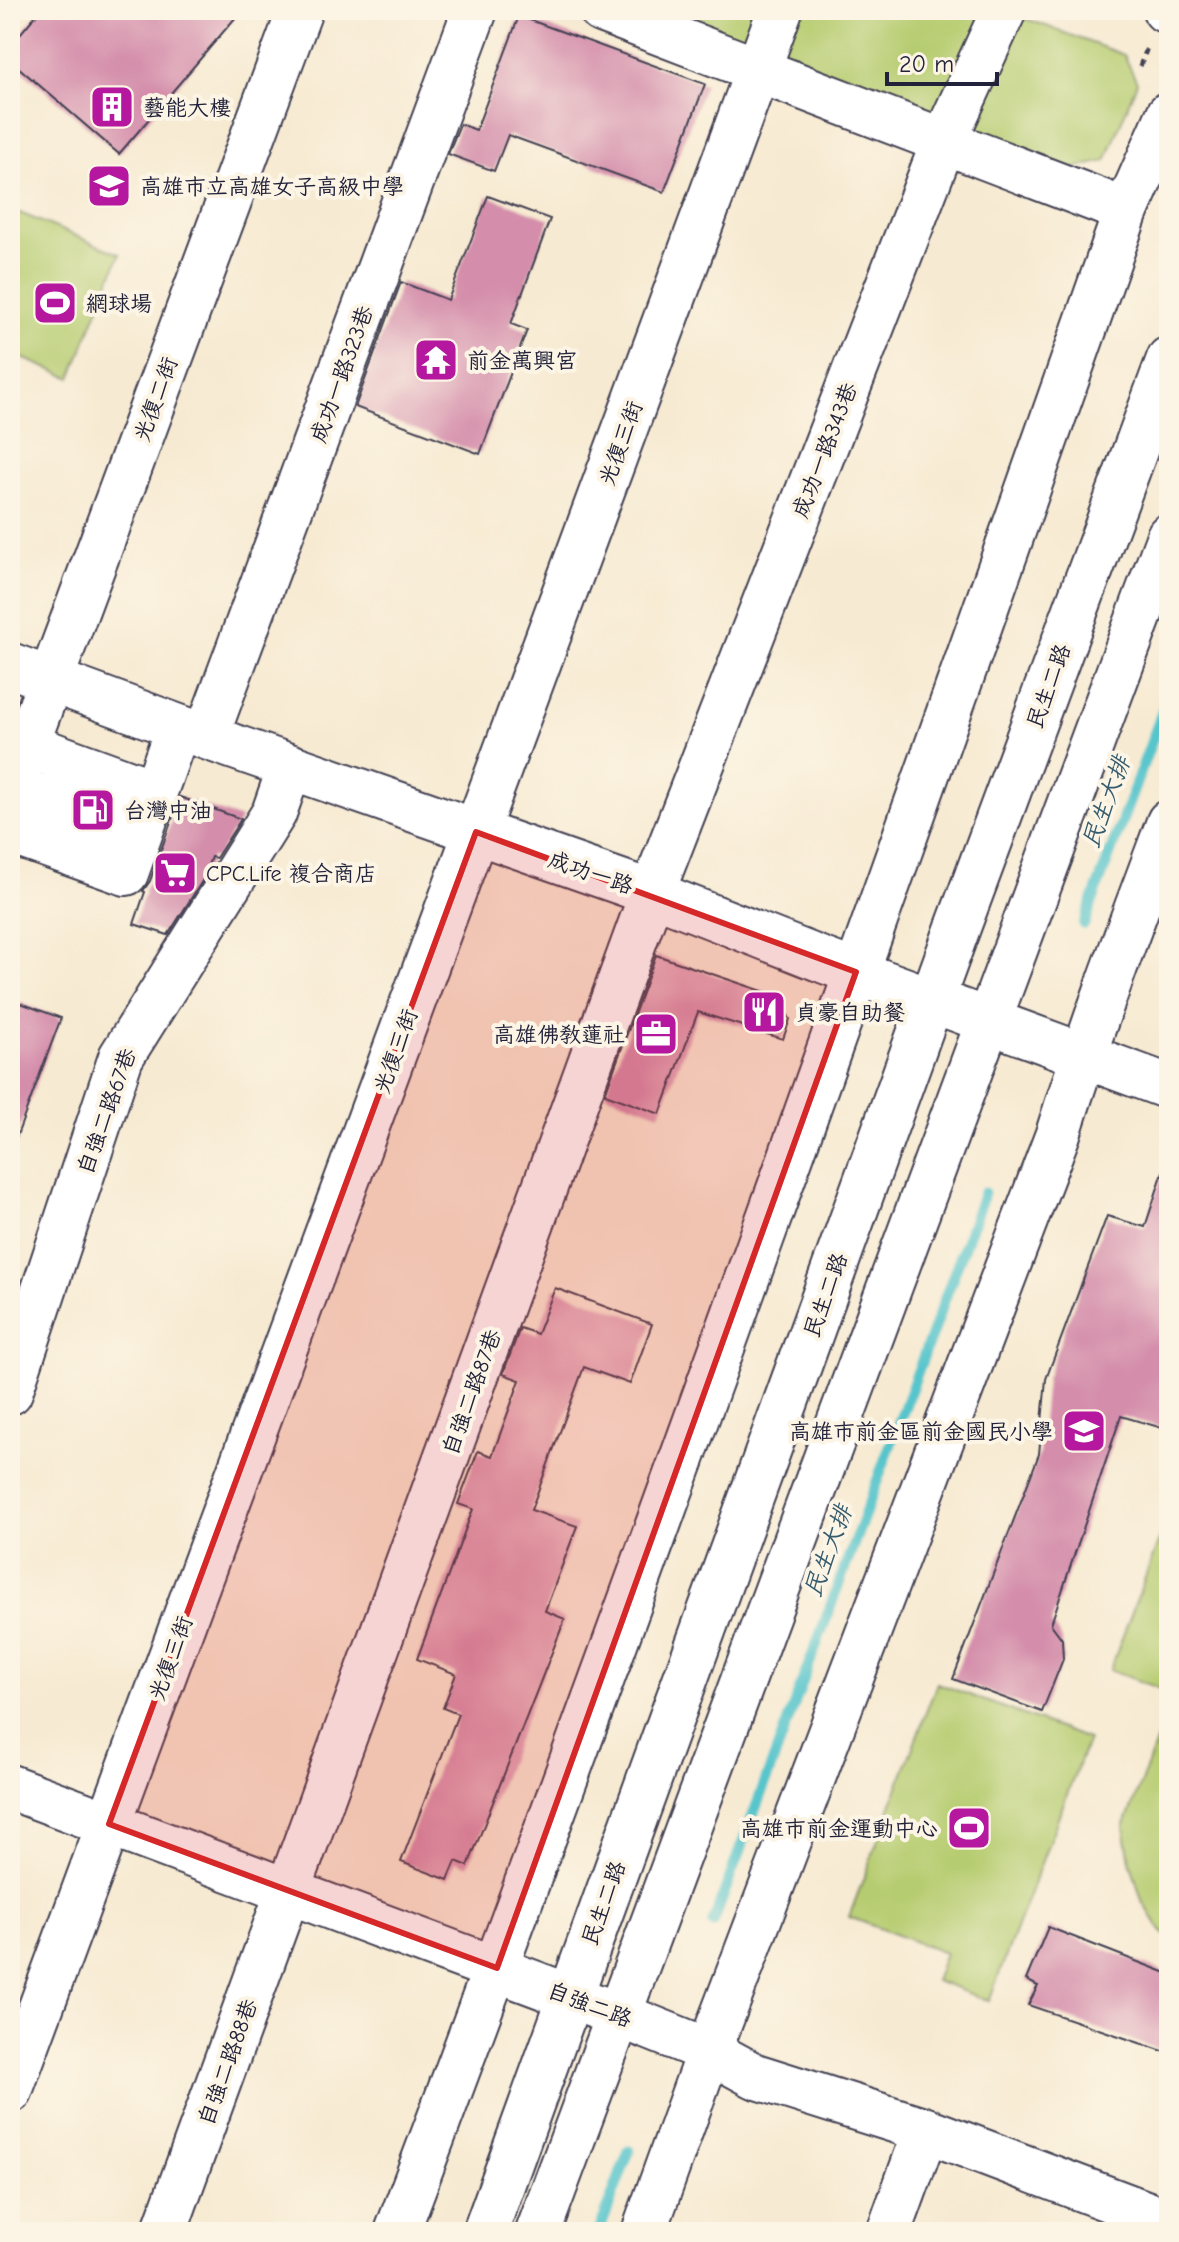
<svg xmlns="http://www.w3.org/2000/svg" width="1179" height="2242" font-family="'Comic Neue','LXGW WenKai TC',sans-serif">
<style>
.green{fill:#b6cc70;stroke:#6c7756;stroke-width:2}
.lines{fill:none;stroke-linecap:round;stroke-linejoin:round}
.stream{stroke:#57c5cc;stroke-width:11}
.building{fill:#d48daa}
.minor-casing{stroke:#424052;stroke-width:48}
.major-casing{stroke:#424052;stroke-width:48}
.path{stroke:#424052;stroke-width:5;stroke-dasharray:6 6;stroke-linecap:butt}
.minor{stroke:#fff;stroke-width:44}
.major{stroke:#fff;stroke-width:44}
.marked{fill:#d62828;fill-opacity:0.2;stroke:#d62828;stroke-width:6;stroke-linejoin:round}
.labels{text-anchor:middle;stroke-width:8;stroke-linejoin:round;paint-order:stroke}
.poi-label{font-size:22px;fill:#22223b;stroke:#fcf5e5;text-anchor:start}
.street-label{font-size:22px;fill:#22223b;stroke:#fcf5e5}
.water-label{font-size:24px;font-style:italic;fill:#355b6e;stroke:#fcf5e5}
</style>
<rect width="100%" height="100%" fill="#fcf5e5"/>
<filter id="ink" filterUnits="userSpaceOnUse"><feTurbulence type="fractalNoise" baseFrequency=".0125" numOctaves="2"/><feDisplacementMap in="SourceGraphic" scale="16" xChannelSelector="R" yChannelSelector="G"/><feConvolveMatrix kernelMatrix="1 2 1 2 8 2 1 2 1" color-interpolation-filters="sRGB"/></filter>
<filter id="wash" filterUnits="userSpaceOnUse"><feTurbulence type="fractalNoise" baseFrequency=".006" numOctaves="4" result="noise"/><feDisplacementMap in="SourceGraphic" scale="32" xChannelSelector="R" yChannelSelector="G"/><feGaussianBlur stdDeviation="1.8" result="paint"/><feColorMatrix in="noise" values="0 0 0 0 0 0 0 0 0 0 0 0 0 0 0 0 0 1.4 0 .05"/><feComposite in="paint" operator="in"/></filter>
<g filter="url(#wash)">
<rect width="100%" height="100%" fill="#f7ead2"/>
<path class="green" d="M641,10h362l121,45 13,27 -31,79 -34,8z
M10,209l110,45 -49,124 -61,-25z
M1161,1535l8,3v136l-6,16 -53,-20z
M937,1683l151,56 -99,262 -54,-20 10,-28 -96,-36z
M1169,1709v229l-8,-7 -19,-31 -12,-39 -6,-34z"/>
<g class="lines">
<path class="stream" d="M1084,924l85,-230
M713,1923l271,-730
M599,2232l30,-81"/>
</g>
<g id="blocks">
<path class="building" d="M40,10h202l-123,144 -109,-94v-14z
M519,16l186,68 -41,108 -156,-57 -14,36 -46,-17 12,-30 16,6z
M488,196l62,23 -39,105 16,6 -47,124 -125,-47 46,-125 47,18z
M180,797l61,22 -25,39 -5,-1 -7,21 -36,57 -34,-11 11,-32 -2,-1 7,-10z
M656,955l121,41 13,23 -7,20 -85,-27 -38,102 -55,-20z
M10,999l51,19 -48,128h-3z
M1163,1172l6,1v257l-48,-14 -70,208 11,15 1,20 -21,53 -89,-33 86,-225 7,-75 61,-163 38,11z
M555,1288l97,36 -22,60 -46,-17 -53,143 46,16 -32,85 20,8 -97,247 -12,-5 -8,19 -47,-18 57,-148 -15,-6 13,-34 -39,-15 56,-150 -15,-5 20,-53 14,5 28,-76 -17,-6 17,-46 17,6z
M1048,1927l121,47v79l-141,-48 10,-19 -12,-6z"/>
</g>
</g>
<g filter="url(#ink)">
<use href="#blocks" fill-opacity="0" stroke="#424052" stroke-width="2"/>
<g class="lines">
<g class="minor-casing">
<path id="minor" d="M601,10l525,201
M1165,10l4,1
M10,665l196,72 446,156 173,68 344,126
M206,737l269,-727
M40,750l115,42
M10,789l290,-779
M26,792l114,40
M10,832l116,41 52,-146
M10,1392l111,-335 153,-244 16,-46
M10,1787l609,228 90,36 46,25 171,54 243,92
M10,2091l770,-2081
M164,2232l488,-1339 292,-752 60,-131
M889,2232l37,-102"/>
</g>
<g class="major-casing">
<path id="major" d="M397,2232c252,-670 491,-1345 729,-2021l43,-97
M485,2232l472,-1302 212,-571
M538,2232l631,-1696
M644,2232l65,-181 349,-917c33,-106 72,-208 111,-312"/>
</g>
<path class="path" d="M1140,66l8,-21"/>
<use href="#minor" class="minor"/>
<use href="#major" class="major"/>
</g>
</g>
<path class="marked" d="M476,832l380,140 -359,996 -388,-144z"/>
<defs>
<g id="building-square" transform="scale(2.3)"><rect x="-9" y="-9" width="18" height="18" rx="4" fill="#b5179e" stroke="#fcf5e5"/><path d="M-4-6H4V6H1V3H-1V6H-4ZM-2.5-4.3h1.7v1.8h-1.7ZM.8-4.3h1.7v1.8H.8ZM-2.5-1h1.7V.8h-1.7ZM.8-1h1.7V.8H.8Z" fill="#fff"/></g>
<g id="school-square" transform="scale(2.3)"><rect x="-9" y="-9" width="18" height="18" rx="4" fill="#b5179e" stroke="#fcf5e5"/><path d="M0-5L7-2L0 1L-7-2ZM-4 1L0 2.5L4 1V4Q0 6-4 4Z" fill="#fff"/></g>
<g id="stadium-square" transform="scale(2.3)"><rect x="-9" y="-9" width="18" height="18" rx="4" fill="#b5179e" stroke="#fcf5e5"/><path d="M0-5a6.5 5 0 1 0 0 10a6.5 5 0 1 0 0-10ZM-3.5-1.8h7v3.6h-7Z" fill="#fff"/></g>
<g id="temple-square" transform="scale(2.3)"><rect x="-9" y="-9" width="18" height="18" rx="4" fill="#b5179e" stroke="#fcf5e5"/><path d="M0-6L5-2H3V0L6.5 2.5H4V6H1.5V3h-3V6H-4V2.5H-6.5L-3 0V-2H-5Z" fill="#fff"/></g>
<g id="fuel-square" transform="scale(2.3)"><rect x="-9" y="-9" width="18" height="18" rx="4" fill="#b5179e" stroke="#fcf5e5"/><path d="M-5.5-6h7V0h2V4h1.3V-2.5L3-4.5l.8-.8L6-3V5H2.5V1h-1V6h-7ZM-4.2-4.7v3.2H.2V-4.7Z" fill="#fff"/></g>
<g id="supermarket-square" transform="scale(2.3)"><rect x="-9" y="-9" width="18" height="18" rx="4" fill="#b5179e" stroke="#fcf5e5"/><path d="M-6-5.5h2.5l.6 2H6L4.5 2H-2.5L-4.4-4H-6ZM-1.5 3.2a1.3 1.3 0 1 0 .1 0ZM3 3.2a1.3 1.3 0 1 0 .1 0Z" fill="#fff"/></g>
<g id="restaurant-square" transform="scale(2.3)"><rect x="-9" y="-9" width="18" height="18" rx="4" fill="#b5179e" stroke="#fcf5e5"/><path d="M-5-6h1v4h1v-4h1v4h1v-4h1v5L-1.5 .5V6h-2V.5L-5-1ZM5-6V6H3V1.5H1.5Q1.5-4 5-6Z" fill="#fff"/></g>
<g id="office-square" transform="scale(2.3)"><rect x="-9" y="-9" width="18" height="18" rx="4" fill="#b5179e" stroke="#fcf5e5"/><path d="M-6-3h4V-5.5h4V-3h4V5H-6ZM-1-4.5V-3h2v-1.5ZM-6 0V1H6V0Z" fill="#fff"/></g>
</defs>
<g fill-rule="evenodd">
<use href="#building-square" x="112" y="107"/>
<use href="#school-square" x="109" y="186"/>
<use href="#stadium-square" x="55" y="303"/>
<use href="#temple-square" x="436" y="360"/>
<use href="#fuel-square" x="93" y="810"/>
<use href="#supermarket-square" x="175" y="873"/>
<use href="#restaurant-square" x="764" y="1012"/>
<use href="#office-square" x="656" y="1034"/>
<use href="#school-square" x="1084" y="1431"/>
<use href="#stadium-square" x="969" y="1828"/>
</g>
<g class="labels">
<g class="poi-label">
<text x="143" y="115">藝能大樓</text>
<text x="140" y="194">高雄市立高雄女子高級中學</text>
<text x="86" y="311">網球場</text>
<text x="467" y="368">前金萬興宮</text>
<text x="124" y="818">台灣中油</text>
<text x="206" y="881">CPC.Life 複合商店</text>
<text x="795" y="1020">貞豪自助餐</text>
<text x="625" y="1042" text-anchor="end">高雄佛教蓮社</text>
<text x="1053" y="1439" text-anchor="end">高雄市前金區前金國民小學</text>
<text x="938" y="1836" text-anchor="end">高雄市前金運動中心</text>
</g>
<g class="street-label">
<text transform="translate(341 374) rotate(-70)" y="8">成功一路323巷</text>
<text transform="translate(155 399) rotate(-70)" y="8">光復二街</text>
<text transform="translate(620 443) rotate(-70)" y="8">光復三街</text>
<text transform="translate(824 450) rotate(-69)" y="8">成功一路343巷</text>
<text transform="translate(1048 686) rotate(-70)" y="8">民生二路</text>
<text transform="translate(591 872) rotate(19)" y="8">成功一路</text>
<text transform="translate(395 1051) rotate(-70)" y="8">光復三街</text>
<text transform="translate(106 1111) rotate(-70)" y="8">自強二路67巷</text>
<text transform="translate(825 1295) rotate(-70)" y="8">民生二路</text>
<text transform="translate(471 1392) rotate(-70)" y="8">自強二路87巷</text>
<text transform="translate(170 1658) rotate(-70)" y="8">光復三街</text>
<text transform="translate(603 1903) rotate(-70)" y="8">民生二路</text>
<text transform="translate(590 2004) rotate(21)" y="8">自強二路</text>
<text transform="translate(227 2062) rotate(-70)" y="8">自強二路88巷</text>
</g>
<g class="water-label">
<text transform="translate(1106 802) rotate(-70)" y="8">民生大排</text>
<text transform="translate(828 1551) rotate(-70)" y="8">民生大排</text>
</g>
</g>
<rect width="1179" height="2242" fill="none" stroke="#fcf5e5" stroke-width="40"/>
<path d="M887 72v12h110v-12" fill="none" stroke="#22223b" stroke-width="4"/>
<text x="899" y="72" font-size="24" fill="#22223b" stroke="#fcf5e5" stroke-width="6" paint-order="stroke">20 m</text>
</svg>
